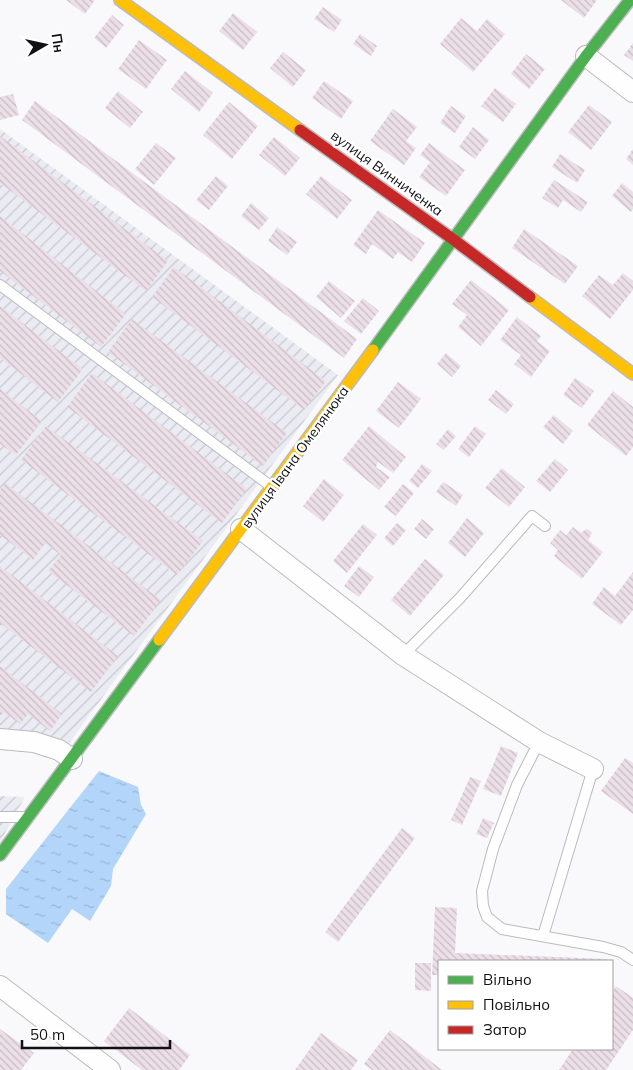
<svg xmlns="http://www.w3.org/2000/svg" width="633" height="1070" font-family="Mulish,sans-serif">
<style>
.industrial{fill:url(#industrial-furrows)}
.water{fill:url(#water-ripples)}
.building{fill:url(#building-back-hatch)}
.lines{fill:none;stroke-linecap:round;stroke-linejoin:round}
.lane-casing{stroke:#bbbbbe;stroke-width:12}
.street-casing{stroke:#bbbbbe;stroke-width:22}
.fast-casing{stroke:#bbbbbe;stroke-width:14}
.slow-casing{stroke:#bbbbbe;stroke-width:14}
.jam-casing{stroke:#bbbbbe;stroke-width:14}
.lane{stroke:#fefeff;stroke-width:10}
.street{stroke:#fefeff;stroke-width:20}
.fast{stroke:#4caf50;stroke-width:11}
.slow{stroke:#ffc107;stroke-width:11}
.jam{stroke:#c62828;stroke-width:11}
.labels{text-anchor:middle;stroke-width:5;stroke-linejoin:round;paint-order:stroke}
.street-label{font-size:14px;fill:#111115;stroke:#fff}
</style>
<defs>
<pattern id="industrial-furrows" width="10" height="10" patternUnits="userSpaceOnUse" patternTransform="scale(1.25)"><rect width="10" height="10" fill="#ebebf3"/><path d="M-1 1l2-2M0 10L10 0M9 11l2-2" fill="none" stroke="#c8c8cf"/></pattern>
<pattern id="water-ripples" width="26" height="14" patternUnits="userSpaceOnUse" patternTransform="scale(1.25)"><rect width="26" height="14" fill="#b2d5f9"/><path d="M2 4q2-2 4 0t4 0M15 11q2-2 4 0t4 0" fill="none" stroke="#98b6d5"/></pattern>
<pattern id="building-back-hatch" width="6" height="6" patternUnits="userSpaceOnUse" patternTransform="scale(1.25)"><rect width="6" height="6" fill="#ecdfe7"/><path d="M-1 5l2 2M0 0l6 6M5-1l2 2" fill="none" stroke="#c9bec5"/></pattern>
</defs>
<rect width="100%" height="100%" fill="#f9f9fc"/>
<path class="industrial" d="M0,129l338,246 -271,371 -67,-2z
M0,796l25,1 -25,45z"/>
<path class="water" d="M99,771l39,16 3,18 5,9 -33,55 -2,17 -21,35 -18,-12 -24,34 -42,-29v-25z"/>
<path class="building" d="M66,0h29l-10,14z
M561,0h36l-13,18z
M323,7l19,13 -8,12 -20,-13z
M233,13l24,19 -14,18 -24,-19z
M112,15l12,10 -18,23 -12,-10z
M461,18l16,13 10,-12 18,15 -32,38 -33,-28z
M360,34l17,12 -6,10 -18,-12z
M139,40l28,20 -21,29 -28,-20z
M633,43v18l-9,-6z
M283,52l23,18 -13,17 -23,-19z
M526,54l19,15 -16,20 -18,-15z
M185,71l28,22 -14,19 -28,-23z
M324,81l29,20 -12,18 -29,-21z
M495,88l21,16 -13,18 -22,-16z
M118,91l25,21 -13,16 -25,-20z
M13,94l6,21 -19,5v-23z
M35,101l322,238 -13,19 -322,-238z
M229,102l29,24 -26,33 -29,-24z
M589,105l23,17 -21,28 -23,-18z
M451,106l15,10 -11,17 -15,-10z
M393,109l24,18 -11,14 10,7 -12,17 -34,-24z
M473,127l16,13 -14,19 -16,-12z
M0,136l168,125 -22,30 -146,-108z
M274,137l26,21 -15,18 -26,-21z
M156,143l20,15 -22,27 -19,-16z
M429,143l36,27 -19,26 -27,-19 11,-15 -10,-7z
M633,149v16l-7,-6z
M560,154l25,16 -8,13 -25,-16z
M216,176l12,10 -19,24 -13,-10z
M321,176l31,24 -15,19 -31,-25z
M554,180l34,22 -7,10 -18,-12 -5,8 -16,-10z
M622,183l11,9v17l-2,3 -19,-16z
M251,203l18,15 -10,12 -18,-14z
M378,210l47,33 -13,19 -14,-10 -5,7 -21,-15 -6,10 -13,-9z
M0,216l126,98 -25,33 -101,-76z
M277,227l20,15 -10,13 -19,-14z
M524,229l54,37 -13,18 -53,-36z
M174,267l152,114 -22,29 -152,-113z
M623,273l10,8v9l-23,29 -28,-23 17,-21 14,10z
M471,280l38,30 -28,36 -23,-19 9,-12 -15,-11z
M329,281l26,20 -14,17 -25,-21z
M363,298l16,13 -18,23 -17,-13z
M0,306l83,63 -25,33 -58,-44z
M517,317l24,19 -4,5 13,10 -19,26 -17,-13 7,-9 -21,-15z
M132,319l155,114 -24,33 -155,-114z
M446,353l15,13 -9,11 -15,-13z
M92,373l155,116 -25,34 -155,-116z
M575,378l19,13 -12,17 -19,-13z
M398,382l23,17 -22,29 -23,-17z
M0,389l42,32 -26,34 -16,-11z
M496,390l18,14 -8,10 -18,-14z
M613,391l20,16v40l-7,9 -39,-31z
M554,415l19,16 -10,13 -20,-17z
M46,426l157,115 -26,34 -156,-115z
M369,426l37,31 -13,16 -15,-11 -2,5 14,10 -11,13 -37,-30z
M475,426l11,8 -17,23 -11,-8z
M448,429l8,7 -12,14 -8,-6z
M555,459l13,11 -18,22 -14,-11z
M422,464l10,7 -14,17 -9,-7z
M502,468l23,19 -16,20 -24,-19z
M324,479l20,16 -21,27 -20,-16z
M443,482l20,13 -7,11 -20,-14z
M5,483l156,117 -27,36 -86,-65 13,-16 -16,-12 -12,17 -33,-25v-45z
M403,484l11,9 -18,23 -12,-9z
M467,518l17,15 -19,24 -17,-14z
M422,519l12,10 -8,10 -12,-10z
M397,523l9,7 -13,16 -9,-8z
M363,524l14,11 -30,38 -14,-12z
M573,527l8,6 5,-4 3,1 3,3 -4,7 15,12 -21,27 -28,-23 4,-6 -8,-7 10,-13 6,5z
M425,559l19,16 -34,41 -19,-16z
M0,566l118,90 -27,36 -91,-69z
M359,566l15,11 -15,20 -15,-11z
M633,572v38l-12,15 -29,-21 12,-17 11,9z
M0,666l62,48 -12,17 -22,-17 -8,10 -16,-12 -4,4z
M501,746l17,7 -17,43 -18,-7z
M625,758l8,5v51l-32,-23z
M470,777l11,4 -19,44 -11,-5z
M483,818l11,5 -7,15 -11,-4z
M402,828l13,10 -77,104 -13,-10z
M435,907l22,1 -2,45 152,6v2h-168v14h-7z
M415,963h16v28l-16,-1z
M616,986l17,12v32l-27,40h-47l14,-21h39v-57z
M129,1008l61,47 -11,15h-37l-38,-29z
M0,1029l34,24 -13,17h-21z
M390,1030l52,40h-70l-8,-6z
M321,1033l37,27 -7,10h-56z"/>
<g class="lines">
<g class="lane-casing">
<path id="lane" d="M0,285l272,202
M403,655l57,-57 72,-82 13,10
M539,742l-22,43 -24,64 -11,42 1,15 4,11 15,12 101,18 18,5 12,8
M0,817h24
M543,936l50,-167"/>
</g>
<g class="street-casing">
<path id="street" d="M586,56l47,36
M241,529l162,126 136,87 54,27
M0,739l34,3 25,8 13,9
M0,986l110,84"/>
</g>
<g class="fast-casing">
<path id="fast" d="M373,350l213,-294 44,-56
M0,855l159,-215"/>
</g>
<g class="slow-casing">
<path id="slow" d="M120,0l180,130
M530,297l103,77
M159,640l214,-290"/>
</g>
<g class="jam-casing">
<path id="jam" d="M300,130l154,110 76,57"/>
</g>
<use href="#lane" class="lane"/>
<use href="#street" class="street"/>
<use href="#fast" class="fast"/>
<use href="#slow" class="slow"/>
<use href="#jam" class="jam"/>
</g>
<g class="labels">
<g class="street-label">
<text transform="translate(387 173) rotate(36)" y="5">вулиця Винниченка</text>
<text transform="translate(295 457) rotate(-54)" y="5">вулиця Івана Омелянюка</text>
</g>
</g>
<rect x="438" y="960" width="175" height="90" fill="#ffffff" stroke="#a0a0a1"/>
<rect x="448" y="976" width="25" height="8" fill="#4caf50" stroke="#a0a0a1"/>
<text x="483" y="985" font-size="15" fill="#111115">Вільно</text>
<rect x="448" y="1001" width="25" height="8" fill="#ffc107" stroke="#a0a0a1"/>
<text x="483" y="1010" font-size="15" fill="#111115">Повільно</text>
<rect x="448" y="1026" width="25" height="8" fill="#c62828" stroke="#a0a0a1"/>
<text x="483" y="1035" font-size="15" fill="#111115">Затор</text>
<g transform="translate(45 45) rotate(81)" stroke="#ffffff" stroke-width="4" paint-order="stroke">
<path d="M0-4L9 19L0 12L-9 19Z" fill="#111115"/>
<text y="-8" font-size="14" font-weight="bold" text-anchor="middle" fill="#111115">Пн</text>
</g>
<path d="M22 1040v8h148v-8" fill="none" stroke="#111115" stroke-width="2.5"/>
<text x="30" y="1040" font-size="15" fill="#111115" stroke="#ffffff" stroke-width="4" paint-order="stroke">50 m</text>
</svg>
